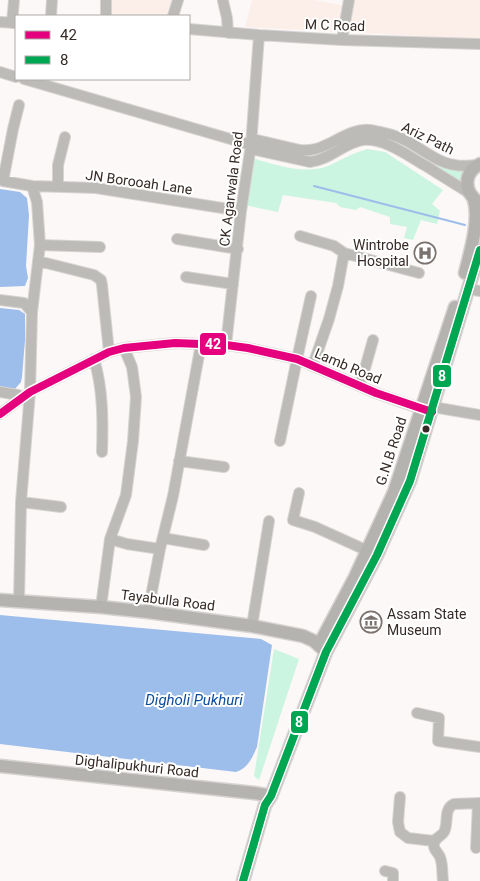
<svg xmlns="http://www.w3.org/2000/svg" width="480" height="881" font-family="Roboto,sans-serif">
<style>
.built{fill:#fcefe9}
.green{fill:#cbf5e0}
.water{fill:#9dbdeb}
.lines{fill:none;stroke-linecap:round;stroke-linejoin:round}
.stream{stroke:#9dbdeb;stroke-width:2}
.minor-casing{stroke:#d7d3d2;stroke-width:12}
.major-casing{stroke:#d7d3d2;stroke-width:15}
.minor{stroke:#bcbbb8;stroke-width:10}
.major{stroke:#b5b3b0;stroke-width:12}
.bus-1-casing{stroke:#fff;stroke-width:11}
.bus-2-casing{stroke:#fff;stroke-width:11}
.bus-1{stroke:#e5007d;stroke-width:8}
.bus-2{stroke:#00a651;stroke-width:8}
.bus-dot{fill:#352a25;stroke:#fff;stroke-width:2}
.labels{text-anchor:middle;stroke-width:4;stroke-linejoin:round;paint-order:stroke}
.street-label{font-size:14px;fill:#352a25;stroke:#fff}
.poi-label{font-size:14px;fill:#352a25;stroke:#fff;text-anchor:end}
.water-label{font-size:15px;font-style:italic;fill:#0d4c99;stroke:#fff}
.line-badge{stroke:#fff;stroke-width:2}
.badge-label{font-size:14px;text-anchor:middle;font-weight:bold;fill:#fff}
</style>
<rect width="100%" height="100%" fill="#fbf8f7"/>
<path class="built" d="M106,0h66l-4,16h-60z
M252,0h62l32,6v-6h134v39l-235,-12z"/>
<path class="green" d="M361,133l34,6 72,30 -5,14 -45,-26 -20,-14 -18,-6 -66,21 -12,-2 1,-3z
M367,149l18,3 58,38 -11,14 8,7 -3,13 -16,-4 -8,20 -9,-2 3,-11 -17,-3v-7l-30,-10 -4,3 -16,-3 -4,-4 -53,-8 -5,17 -34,-7 8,-47c24,7 51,17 76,8 13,-6 25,-13 39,-17z
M274,649l25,10 -40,121 -5,-4z"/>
<path class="water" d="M0,189l20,3 7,6 2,17 -3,51 2,12 -3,8 -25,1z
M0,308l19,2 6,4v26l-3,37 -1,5 -6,7h-15z
M0,615l261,24 11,6 -15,102c-5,11 -9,21 -21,25l-236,-28z"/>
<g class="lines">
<path class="stream" d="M314,186l151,39"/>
<g class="minor-casing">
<path id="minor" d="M223,1l4,17 1,15
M51,16l1,-16
M106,16v-16
M173,16l5,-16
M0,22l16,1
M12,23l2,-23
M189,29l70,6 83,5 138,4
M342,40l7,-40
M0,72l16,5
M24,79l227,66
M19,105l-6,24 -10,52 29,5 64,2 145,23
M252,139l48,11c9,1 18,-1 26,-5 14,-6 28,-17 44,-15 12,2 26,5 37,11 15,8 31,22 48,24 8,2 16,0 23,0
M251,149l59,13c20,-2 35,-20 53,-22 22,-2 45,16 63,26 14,9 29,18 43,27
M58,187v-22l7,-28
M300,236l34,10 10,7 -6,33 -9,33 -16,46
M177,239l61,10
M40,245l60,2
M344,253l75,20
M38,261l56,14 7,5 1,5 7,67
M186,277l47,7
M469,289l11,2
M0,300l24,3 8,9
M226,345l15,-134 10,-66 8,-110
M94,359c9,30 9,61 8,93
M360,386l13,-46
M0,392l18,3 4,3
M433,407l47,8
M0,414l30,-22 79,-40 15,-4 51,-5 51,2 22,3 49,11 79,34 51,18
M280,441l17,-82 14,-63
M179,461l45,6
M299,493l-6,27 22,7 53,24
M21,502l40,5
M163,538l41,7
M110,539l17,5 33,5
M19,601l2,-99 9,-110 2,-80 8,-67 -3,-43 -5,-16
M101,607l9,-68 16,-44 7,-54 3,-44 -4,-30 -8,-19
M148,612l12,-63 13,-53 28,-152
M252,626l17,-105
M417,713l22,5 -1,23 42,6
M400,797l-2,25 2,10 8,6 26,3
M476,848l2,-45
M385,871l8,2v8
M443,881c-1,-7 0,-17 -3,-24 -2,-5 -7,-7 -6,-13 1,-7 7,-7 10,-12 5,-9 -1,-23 10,-28l26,-1"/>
</g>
<g class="major-casing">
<path id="major" d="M480,164c-18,10 -16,29 0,39
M465,273c5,-20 15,-53 9,-73
M0,600l101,7 47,5 104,14 51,10 11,5 11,10
M319,645l36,-68 39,-85 61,-185
M0,766l254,27 17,3
M243,881l22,-76 6,-9 55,-144 51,-97 33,-74 70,-231"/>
</g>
<use href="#minor" class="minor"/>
<use href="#major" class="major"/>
<g class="bus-1-casing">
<path id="bus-1" d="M0,414l30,-22 79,-40 15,-4 51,-5 51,2 22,3 49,11 79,34 56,19"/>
</g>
<g class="bus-2-casing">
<path id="bus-2" d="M243,881l22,-76 6,-9 55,-144 51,-97 33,-74 70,-231"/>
</g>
<use href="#bus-1" class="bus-1"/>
<use href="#bus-2" class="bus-2"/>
</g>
<defs>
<g id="hospital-ring" transform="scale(1.125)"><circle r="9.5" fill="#fff" stroke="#7a726e" stroke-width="1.5"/><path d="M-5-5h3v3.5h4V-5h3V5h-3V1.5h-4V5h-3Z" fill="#7a726e"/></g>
<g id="museum-ring" transform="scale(1.125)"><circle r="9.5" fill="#fff" stroke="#7a726e" stroke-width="1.5"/><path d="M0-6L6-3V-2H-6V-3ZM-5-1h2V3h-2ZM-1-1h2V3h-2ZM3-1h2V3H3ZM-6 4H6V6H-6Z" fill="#7a726e"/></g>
</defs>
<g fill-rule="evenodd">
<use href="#hospital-ring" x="425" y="253"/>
<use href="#museum-ring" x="371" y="622"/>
</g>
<circle class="bus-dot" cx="426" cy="429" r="4.5"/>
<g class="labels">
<g class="street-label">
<text transform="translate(335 25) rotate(2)" y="5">M C Road</text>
<text transform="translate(428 138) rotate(26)" y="5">Ariz Path</text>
<text transform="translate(139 182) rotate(8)" y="5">JN Borooah Lane</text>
<text transform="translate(231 189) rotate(-83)" y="5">CK Agarwala Road</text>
<text transform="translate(348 366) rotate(23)" y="5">Lamb Road</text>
<text transform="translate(391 451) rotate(-72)" y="5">G.N.B Road</text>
<text transform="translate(168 600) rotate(7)" y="5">Tayabulla Road</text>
<text transform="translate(137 766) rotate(6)" y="5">Dighalipukhuri Road</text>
</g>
<g class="poi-label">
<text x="409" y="250">Wintrobe<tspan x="409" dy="16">Hospital</tspan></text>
<text x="387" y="619" text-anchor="start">Assam State<tspan x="387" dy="16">Museum</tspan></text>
</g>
<g class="water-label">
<text x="194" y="705">Digholi Pukhuri</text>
</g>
</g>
<g class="line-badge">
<rect x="199" y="332" width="28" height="24" rx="5" fill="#e5007d"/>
<rect x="432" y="364" width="20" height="24" rx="5" fill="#00a651"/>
<rect x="290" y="710" width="19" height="24" rx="5" fill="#00a651"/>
</g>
<g class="badge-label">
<text x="213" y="349">42</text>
<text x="442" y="381">8</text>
<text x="299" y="727">8</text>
</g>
<rect x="15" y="15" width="175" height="65" fill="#ffffff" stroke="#aeaaa8"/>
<rect x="25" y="31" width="25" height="8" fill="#e5007d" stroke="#aeaaa8"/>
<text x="60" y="40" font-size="15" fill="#352a25">42</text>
<rect x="25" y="56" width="25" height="8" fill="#00a651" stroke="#aeaaa8"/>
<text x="60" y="65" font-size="15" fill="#352a25">8</text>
</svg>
